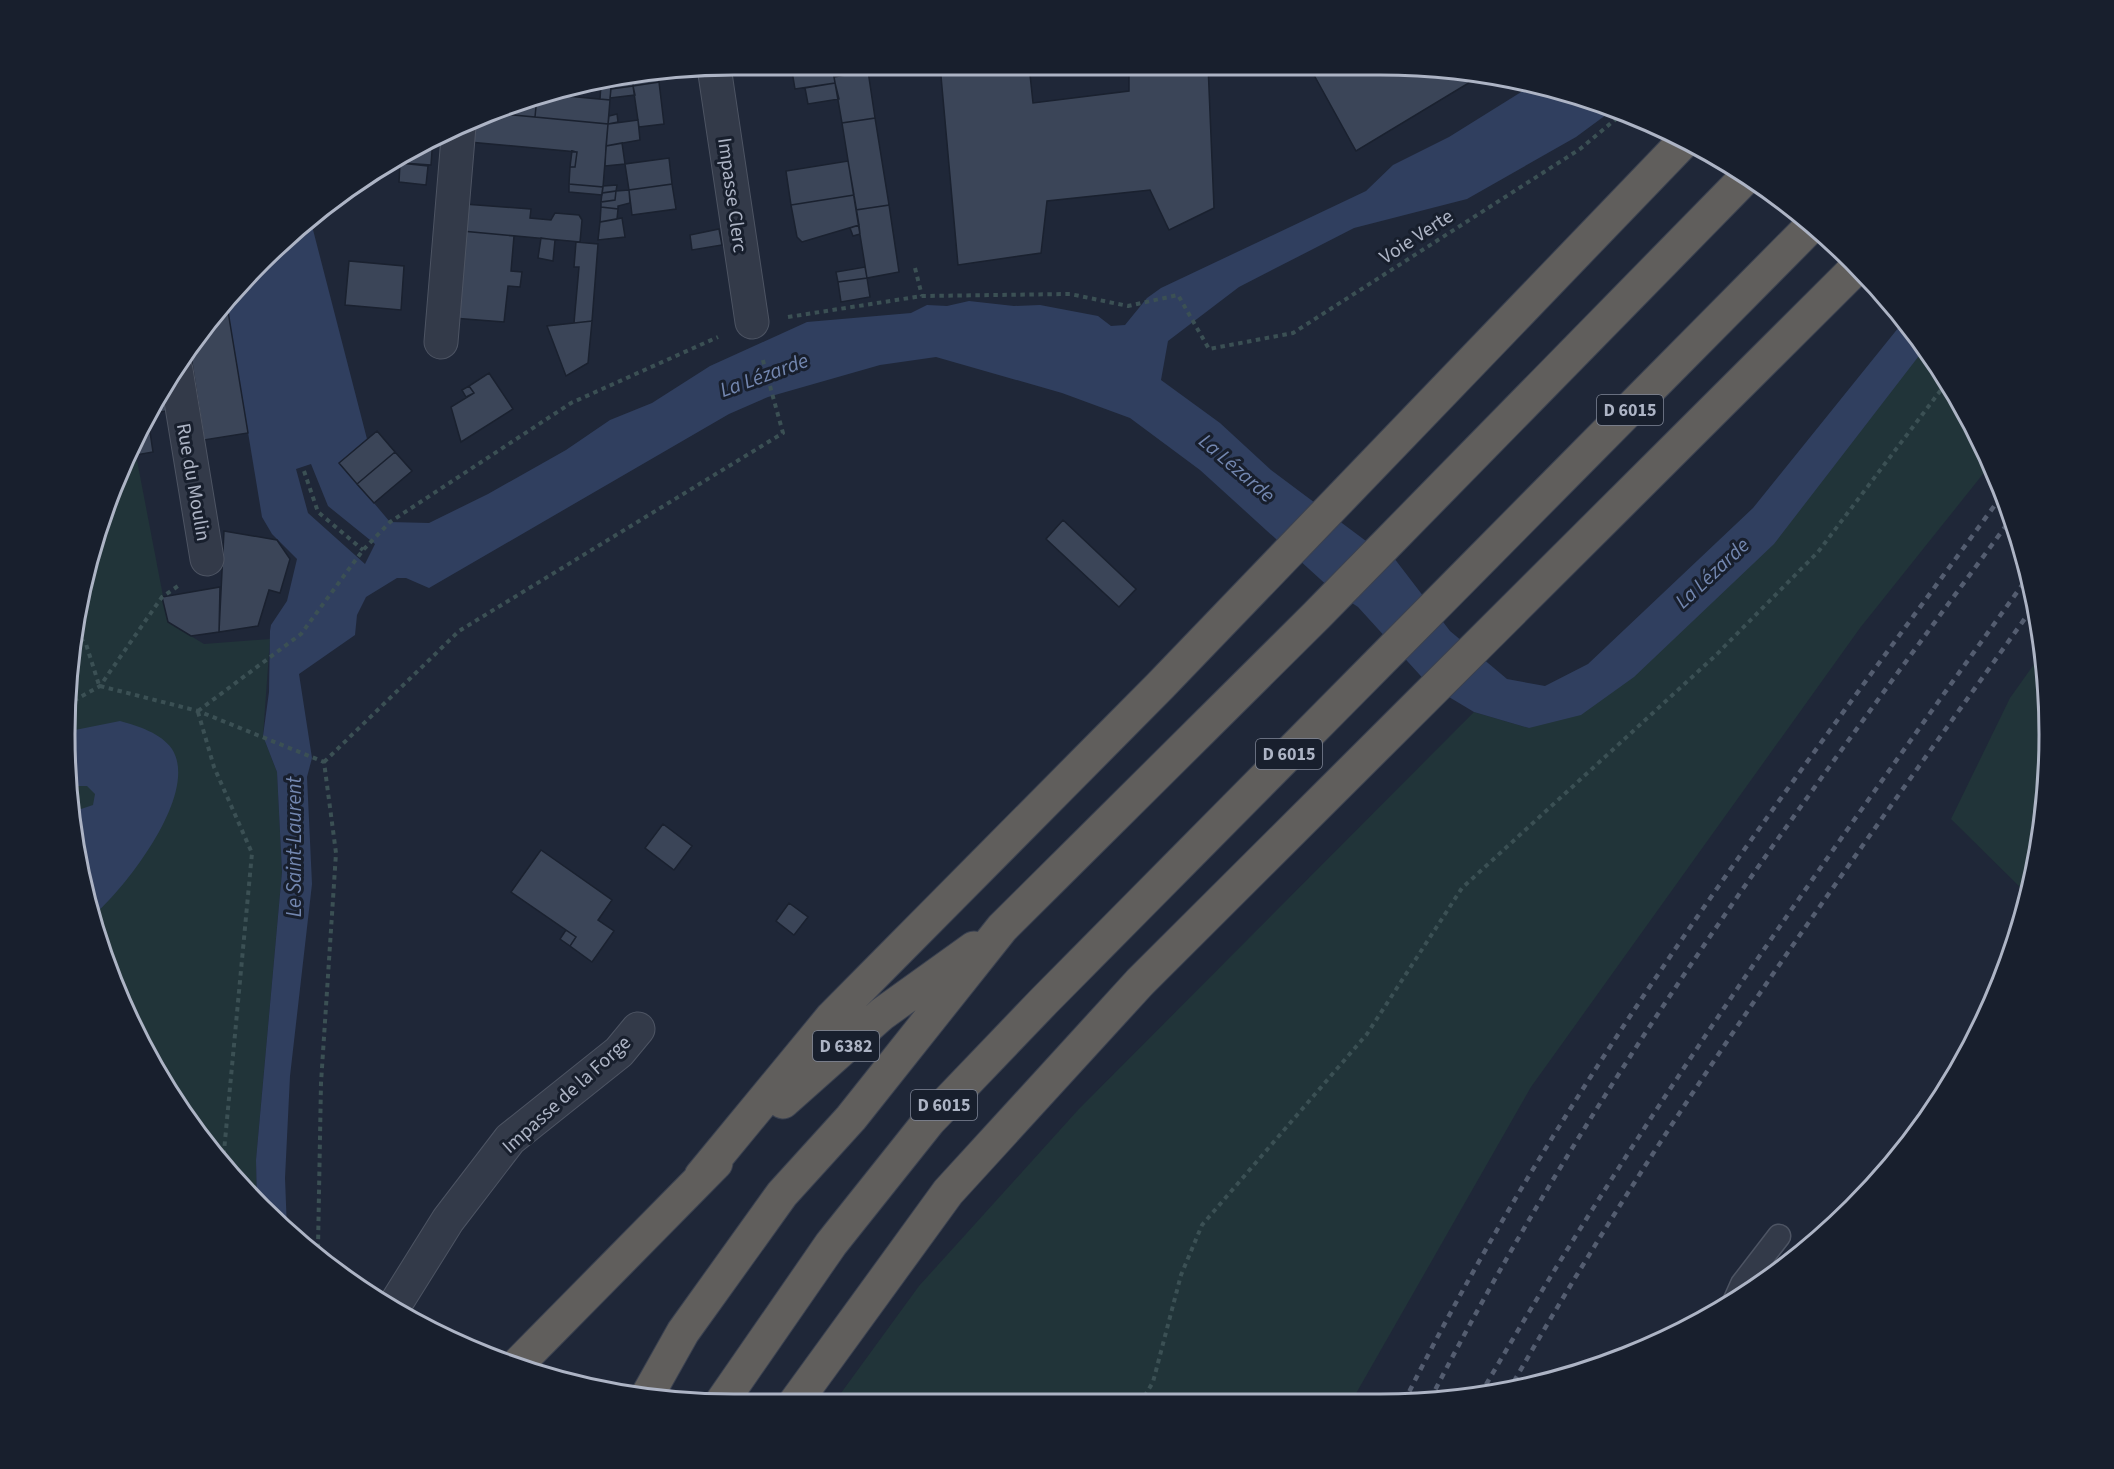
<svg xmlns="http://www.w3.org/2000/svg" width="2114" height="1469" font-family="'Source Sans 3',sans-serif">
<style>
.green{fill:#213439}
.water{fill:#303f5f;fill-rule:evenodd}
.building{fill:#3b4558;stroke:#1a212f;stroke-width:1.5}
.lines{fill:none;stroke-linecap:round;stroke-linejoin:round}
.service-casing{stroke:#4d5463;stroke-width:25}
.minor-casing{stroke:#4d5463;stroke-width:35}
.trunk-casing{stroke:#3a4150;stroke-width:35}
.path{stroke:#3b5054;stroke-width:4;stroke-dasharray:4.5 4.5;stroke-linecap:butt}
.service{stroke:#333a49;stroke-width:22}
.minor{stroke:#333a49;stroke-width:33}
.trunk{stroke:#605e5c;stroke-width:33}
.rail{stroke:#545d70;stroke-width:4.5;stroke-dasharray:6 6;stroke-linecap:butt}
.labels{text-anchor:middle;stroke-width:6;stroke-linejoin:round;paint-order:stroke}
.shield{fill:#181f2d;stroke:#808797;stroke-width:1.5}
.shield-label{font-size:18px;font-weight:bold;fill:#adb4c5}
.street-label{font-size:20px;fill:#adb4c5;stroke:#181f2d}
.water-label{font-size:21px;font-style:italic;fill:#7387b0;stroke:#181f2d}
.rim{fill:none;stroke:#adb4c5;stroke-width:3}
</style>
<rect width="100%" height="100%" fill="#1f2738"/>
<path class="green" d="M1924,347l13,16 54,101 -131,164 -329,459 -181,317h-517l86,-118 159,-176 396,-398 55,16z
M136,455l32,167 36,22 66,-5 -7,97 14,36 5,100 -26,288 1,44 -79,-97 -44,-76 -57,-166 -12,-130 5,-88 46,-169 10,-21z
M2042,653l7,82 -12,131 -9,29 -77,-76 59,-121z"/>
<path class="water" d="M1534,84l61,16 19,9 -38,28 -109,62 -113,29 -115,59 -71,54 -7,39 59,43 51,47 103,77 20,11 56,73 57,48 38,7 43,-22 165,-156 150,-186 22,26 -151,196 -140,133 -53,38 -52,13 -55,-16 -45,-27 -71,-78 -27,-18 -131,-119 -70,-52 -68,-25 -126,-36 -56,8 -112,32 -39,17 -300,174 -23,-10h-9l-31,19 -9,18 -2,20 -56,39 13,84 -5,19 5,107 -22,192 -5,102 2,52 -26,-22 -4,-4 -1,-44 26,-288 -5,-100 -14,-36 6,-44 1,-61 1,-6 16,-24 10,-42 -25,-25 -10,-17 -36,-218 5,-6 80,-71 56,217 -27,24 50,59 39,1 59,-29 78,-44 44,-30 42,-17 58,-37 97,-44 104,-9 16,-8 20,1 22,-5 45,5 26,-1 58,11 13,10 14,-1 22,-27 14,-10 205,-97 27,-26 56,-28zM311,464l17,42 47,38 -10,20 -57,-51 -12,-44z
M120,721c18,5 41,12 52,28 28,44 -46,138 -78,166l-17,-50 -5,-53 21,-7 2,-11 -8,-8h-17l-5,-54z"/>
<path class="building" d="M791,65h41l3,18 -40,6z
M832,65h35l1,6 -34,6z
M940,65h89l4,38 96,-12v-26h79l6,143 -45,22 -19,-40 -103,11 -6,52 -83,12z
M1332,65h48l102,10 -126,76 -42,-76z
M868,71l7,47 -33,5 -8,-46z
M658,75l1,7 -26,4v-8z
M633,78v8l-22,3 1,-8z
M659,82l5,42 -25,3 -6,-41z
M835,83l4,16 -31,5 -3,-16z
M601,84l10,2 -1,14 -10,-1z
M633,86l2,9 -25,3 1,-9z
M544,94l66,6 -2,24 -73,-7 2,-21z
M537,96l-2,21 -42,-4z
M493,113l115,11 -5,63 -34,-3 1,-17h5l2,-15 -108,-10 2,-21z
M617,114l1,8 -10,2 1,-8z
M875,118l14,87 -33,5 -14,-87z
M638,120l2,20 -34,6 2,-22z
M433,137l-2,28 -42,-3z
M622,143l3,21 -20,2 1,-20z
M572,151l5,1 -2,15h-5z
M669,158l3,26 -43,6 -4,-26z
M848,161l6,34 -63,10 -5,-34z
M400,163l28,3 -2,19 -27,-3z
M569,184l34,3 -1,8 -33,-3z
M672,184l4,25 -44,6 -3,-25z
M617,185l-1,6 -14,2 1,-7z
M629,190l1,13 -12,3v3l-17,-2v-5l14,-2 1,-9z
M616,191l-1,9 -14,2 1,-9z
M854,195l5,30 -57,17 -5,-5 -6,-32z
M464,204l67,5 -1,9 21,2 4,-7 24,2 3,5 -2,22 -118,-11z
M889,205l10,67 -32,6 -11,-68z
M601,207l17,2 -1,10 -17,3z
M622,218l3,19 -27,3 2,-18z
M859,225l1,9 -7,2 -3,-8z
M719,229l3,16 -30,5 -2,-15z
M462,231l52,5 -3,35 11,1 -2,15 -12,-1 -4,36 -51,-4z
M541,238l14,2 -2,21 -15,-3z
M576,242l22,2 -6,77 -18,2 5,-56h-5z
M349,261l55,5 -3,44 -56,-5z
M865,267l2,11 -29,4 -2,-10z
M867,278l3,19 -29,5 -3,-20z
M226,299l22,134 -44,7 -14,-90z
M592,321l-4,42 -22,13 -19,-50z
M489,373l24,36 -52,33 -10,-35 23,-14 -5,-7z
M167,381l6,29 -26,4 7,-15z
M469,386l5,7 -8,4 -4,-7z
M147,415l3,17 -13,3z
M377,431l18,21 -38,32 -18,-21z
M150,432l3,20 -17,3 -2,-14 3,-6z
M134,441l2,14 -10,2z
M395,452l17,19 -38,32 -17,-19z
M1063,520l73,69 -17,18 -73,-68z
M224,531l53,9 13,19 -10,34 -11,-3 -11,36 -39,6z
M220,587l-1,45 -28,4 -23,-14 -6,-25z
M663,824l29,22 -18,24 -29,-22z
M541,850l71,50 -14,20 16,11 -22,31 -22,-16 6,-9 -65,-45z
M789,903l19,14 -14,18 -18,-14z
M566,930l10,7 -6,9 -10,-7z"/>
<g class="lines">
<g class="service-casing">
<path id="service" d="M1734,1302l8,-18 37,-48"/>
</g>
<g class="minor-casing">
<path id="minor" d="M714,67l38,255
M441,342l18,-216
M176,370l31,189
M393,1308l55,-88 62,-81 109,-87 19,-23"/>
</g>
<g class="trunk-casing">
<path id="trunk" d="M783,1102l99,-88 92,-66
M701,1176l131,-159 328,-331 524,-545
M517,1365l199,-202
M647,1396l36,-64 99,-138 69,-76 151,-190 315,-313 428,-437
M721,1403l110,-159 98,-123 115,-120 766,-774
M794,1404l154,-212 192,-210 718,-716"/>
</g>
<path class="path" d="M915,268l7,28
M788,317l134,-21 148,-2 58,12 50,-11 31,54 84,-16 287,-184 43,-36
M304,471l14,41 45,38
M74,632l12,12 13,41
M100,686l98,25 126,51 12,91 -15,230 -3,165 3,10
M66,705l34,-19 62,-89 19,-13
M198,711l103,-77 62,-84 27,-28 181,-119 147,-66
M198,712l16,55 38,86 -29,309
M324,762l135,-131 324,-198 -21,-76
M1140,1404l13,-22 28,-107 21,-50 165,-191 95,-146 253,-232 103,-104 129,-170"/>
<use href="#service" class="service"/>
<use href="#minor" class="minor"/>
<use href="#trunk" class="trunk"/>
<path class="rail" d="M1508,1392c156,-275 344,-532 528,-789
M1480,1395c165,-285 356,-552 548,-818
M1430,1400c161,-315 372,-598 581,-881
M1404,1402c163,-326 385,-615 599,-908"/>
</g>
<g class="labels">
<g class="shield">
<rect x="1597" y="395" width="66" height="30" rx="4.5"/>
<rect x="1256" y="739" width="66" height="30" rx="4.5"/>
<rect x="813" y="1031" width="66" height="30" rx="4.5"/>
<rect x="911" y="1090" width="66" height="30" rx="4.5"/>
</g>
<g class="shield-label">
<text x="1630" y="416">D 6015</text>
<text x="1289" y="760">D 6015</text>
<text x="846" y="1052">D 6382</text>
<text x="944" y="1111">D 6015</text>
</g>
<g class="street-label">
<text transform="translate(733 195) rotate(82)" y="7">Impasse Clerc</text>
<text transform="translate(1416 236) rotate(-33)" y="7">Voie Verte</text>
<text transform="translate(194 482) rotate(80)" y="7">Rue du Moulin</text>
<text transform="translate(566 1094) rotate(-42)" y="7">Impasse de la Forge</text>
</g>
<g class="water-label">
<text transform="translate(764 375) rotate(-20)" y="7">La Lézarde</text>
<text transform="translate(1237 468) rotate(41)" y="7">La Lézarde</text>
<text transform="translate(1712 573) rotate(-43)" y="7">La Lézarde</text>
<text transform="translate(294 847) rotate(-90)" y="7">Le Saint-Laurent</text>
</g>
</g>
<path d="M0 0H2114V1469H0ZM734 75H1380A659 659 0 0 1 2039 734V735A659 659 0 0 1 1380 1394H734A659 659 0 0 1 75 735V734A659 659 0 0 1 734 75Z" fill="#181f2d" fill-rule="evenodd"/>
<path class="rim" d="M734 75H1380A659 659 0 0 1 2039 734V735A659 659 0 0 1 1380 1394H734A659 659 0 0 1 75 735V734A659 659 0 0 1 734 75Z"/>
</svg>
